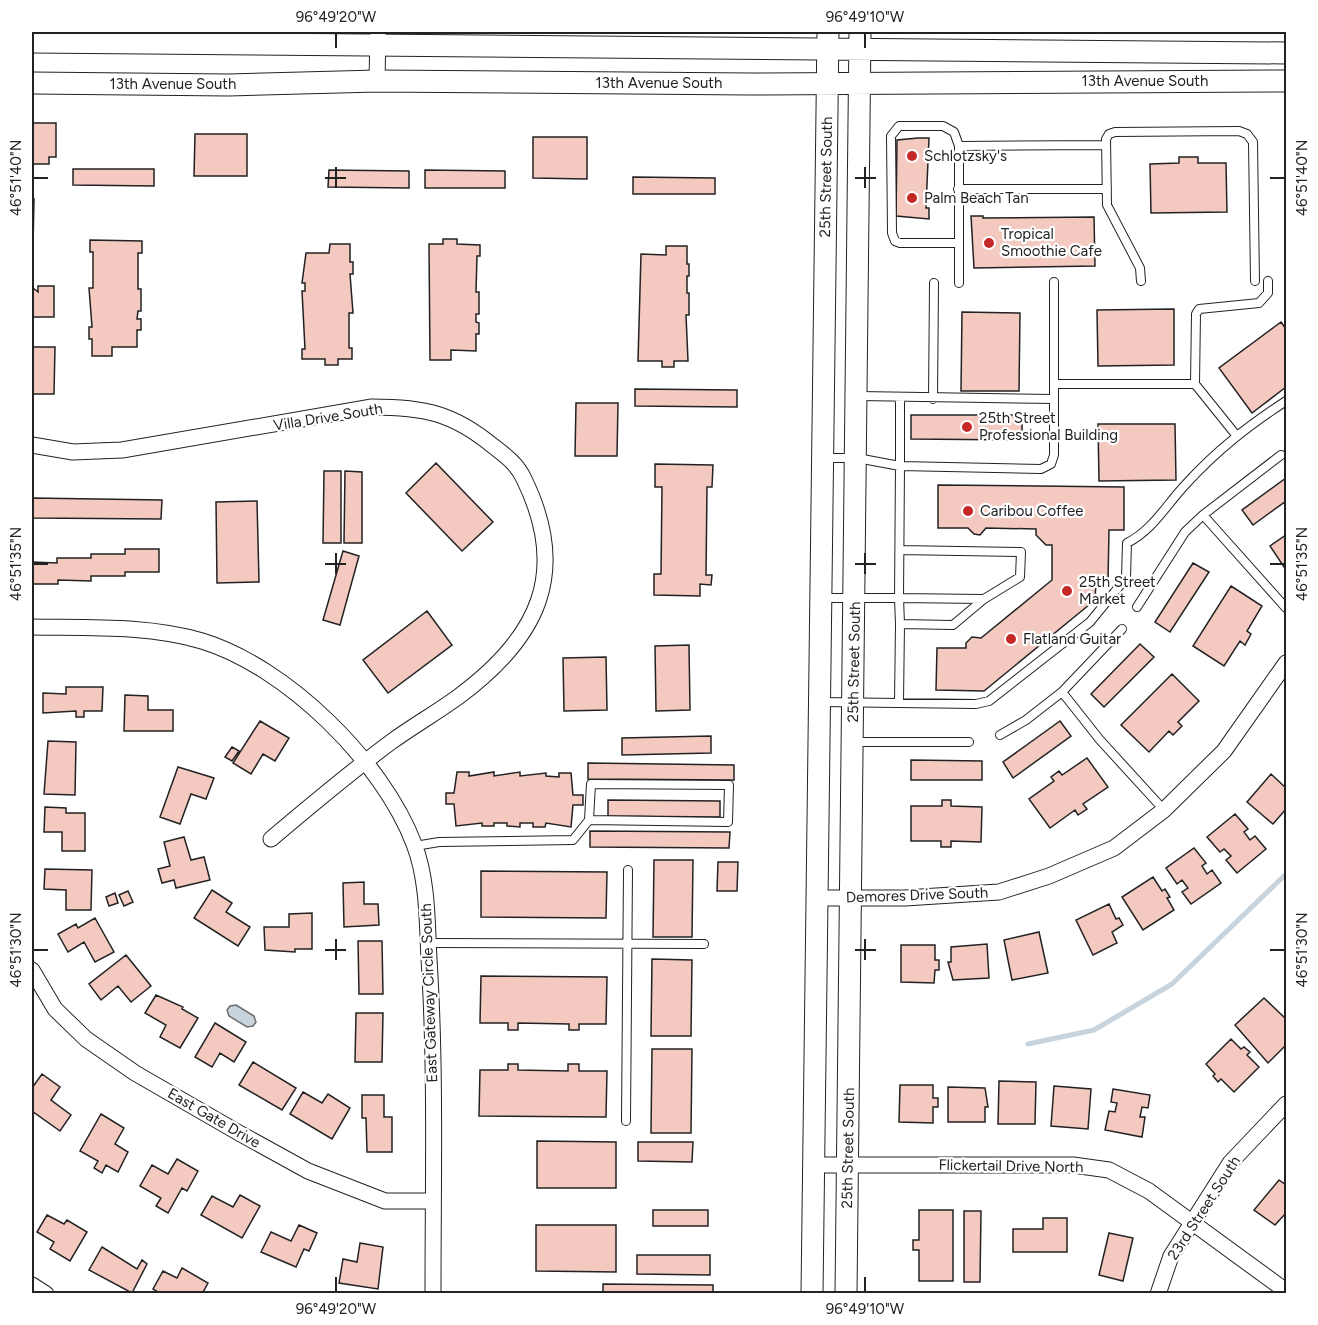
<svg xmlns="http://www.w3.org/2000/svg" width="1318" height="1325" font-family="Figtree,sans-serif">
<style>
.water{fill:#c7d3dd;stroke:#6f6f6f;stroke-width:1.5}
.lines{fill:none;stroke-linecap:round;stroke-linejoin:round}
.stream{stroke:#c7d3dd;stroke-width:5}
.building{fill:#f3c9c0;stroke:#222;stroke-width:1.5}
.service-casing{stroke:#222;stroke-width:10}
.minor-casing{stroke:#222;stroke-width:17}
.secondary-casing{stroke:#222;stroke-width:23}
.service{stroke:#fff;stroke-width:8}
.minor{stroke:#fff;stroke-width:15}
.secondary{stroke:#fff;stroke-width:21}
.ticks{fill:none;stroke:#222;stroke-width:2}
.poi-dot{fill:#c62828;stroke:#fff;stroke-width:2}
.labels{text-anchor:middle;stroke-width:4.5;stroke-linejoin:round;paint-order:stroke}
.street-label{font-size:15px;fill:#222;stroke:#fff}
.poi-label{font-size:15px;fill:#222;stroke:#fff;text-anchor:start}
.neatline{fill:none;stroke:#222;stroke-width:2}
.ticks-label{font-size:15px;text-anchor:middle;fill:#222}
</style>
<rect width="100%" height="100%" fill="#fff"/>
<path class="water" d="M236,1005l18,11 2,6 -3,4 -6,1 -18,-11 -2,-6 3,-4z"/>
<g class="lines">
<path class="stream" d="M1028,1044l66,-14 78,-46 114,-110"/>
</g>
<path class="building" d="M32,123h24v34h-7v7h-17z
M195,134h52v42h-53z
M533,137h54v42l-54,-1z
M918,138h11l-3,70h3v11l-33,-3 1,-76z
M1179,157h19v6h28l1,49 -76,1 -1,-49 29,-1z
M73,169h81v17l-81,-1z
M329,170l80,1v17l-81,-1z
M425,170l80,1v17h-80z
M633,177l82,1v16h-82z
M32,199h2l-1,47h-1z
M971,216h12v2l111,-1 1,49 -121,2z
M443,239h14v5l23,1v11h-3l-1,36h3v22h-3v8l3,1v11h-3v17l-25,-1v10h-21l-1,-116h14z
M90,240l52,1v12h-4v36h3v22h-3l-1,8h4v11h-4v17h-25v9h-20v-17h-3v-12h3l-3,-39h4v-36h-3z
M330,244h20v18h3v12h-3l3,39h-4v35h3v11h-14v6h-13v-6h-23v-10h3l-3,-58h3v-8h-3l4,-30h23z
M666,246h21v18h2v12h-2v17h2v22h-3l2,46h-14v6h-12v-6h-24l3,-107 25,1z
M38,286h16v31h-22v-30l6,5z
M1174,309v56l-76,1 -1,-56z
M962,312l58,1 -1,78h-58z
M1281,322l5,7v58l-34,26 -33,-45z
M32,347h23l-1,47h-22z
M635,389l102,1v17l-102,-1z
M576,403h42l-1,53h-42z
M911,415h111v25l-111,-1z
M1098,424h77l1,56 -77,1z
M436,463l57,59 -31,29 -56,-58z
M655,464l58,1 -1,22h-5l-1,88h6l-1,10 -11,-1v12l-46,-1v-21h7l1,-87h-7z
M324,471h17v72h-18z
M345,471l17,1v71h-18z
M1286,478v23l-33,24 -11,-15z
M938,485l186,2v43h-15l-1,52h-12l-1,18 -111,91 -48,-1 1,-42h29v-5l6,-6 9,1 71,-58v-35h-6l-10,-10v-6l-50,-1 -6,7 -6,-1 -6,-6h-30z
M32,498l130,2 -1,19 -129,-1z
M257,501l2,81 -42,1 -1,-81z
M1286,535v35l-16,-24z
M125,549h34v23h-34v4h-34v5l-33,-1v4h-26v-22l25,1v-5h34v-4h34z
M343,551l16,5 -19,69 -17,-5z
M1193,563l16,9 -39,60 -15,-10z
M1231,586l31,20 -15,25 4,3 -6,11 -5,-4 -16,25 -31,-20z
M427,611l25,34 -64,48 -25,-33z
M1140,644l14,13 -50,50 -13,-13z
M689,645l1,65 -34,1 -1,-65z
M606,657l1,53 -43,1 -1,-53z
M1172,674l27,27 -21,21 4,4 -9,9 -4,-4 -20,21 -28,-27z
M66,687h37l-1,24h-18v6h-8v-6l-33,2v-20l23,1z
M125,695l23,1v14h25v21h-49z
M260,721l29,17 -14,23 -12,-7 -12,20 -18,-11z
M1060,721l11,15 -58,42 -10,-16z
M711,736v17l-89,2v-17z
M48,741l28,1 -1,53 -31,-1z
M232,747l7,4 -7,10 -7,-4z
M1087,758l21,29 -25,17 4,5 -9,6 -3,-5 -25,18 -21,-29 25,-18 -3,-4 8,-6 3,4z
M911,760l71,1v19h-71z
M588,763l146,2v15l-146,-1z
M178,767l36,11 -8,21 -15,-5 -11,30 -20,-7z
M457,772h12v4l25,-4v4l26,-4v4l26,-3v3l13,1v-4h12l2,22h10v10h-10l-2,22 -25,-4 -1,4h-12v-4h-13v4l-13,-1v-3h-13v3h-12v-3l-26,3 -2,-22h-8v-11h8z
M1271,774l15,14v21l-13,15 -26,-22z
M608,800l112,1v16l-112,-1z
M942,800h9v6l31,1 -1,35 -30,-1v6h-10v-6h-30v-35h31z
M45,807l21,1v5h19v38h-23v-19h-18z
M1235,814l13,15 -4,3 6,8 5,-4 11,13 -29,24 -11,-13 5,-4 -7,-7 -4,3 -13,-15z
M590,831l140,1 -1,16 -139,-1z
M184,837l7,23 13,-3 6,23 -34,8 -2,-8 -12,3 -4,-14 12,-3 -6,-24z
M1194,848l12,15 -4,3 5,8 5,-4 9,13 -30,21 -9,-12 6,-4 -6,-8 -5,4 -11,-16z
M654,860h39l-1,77h-39z
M718,862h20l-1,29h-20z
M45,869l47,1 -1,40h-25v-20l-22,-1z
M481,871l126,1 -1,46 -125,-1z
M1153,877l9,14 3,-2 5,8 -3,1 7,12 -31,20 -21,-33z
M364,882v22h14l1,21 -35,2 -1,-44z
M212,890l20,13 -6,9 24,15 -12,19 -44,-28z
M128,891l5,11 -9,4 -5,-11z
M115,893l3,10 -9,3 -3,-9z
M1109,904l7,15 3,-1 4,7 -11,7 5,11 -24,12 -17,-35z
M312,913v36h-17v3l-30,-2 -1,-23h25v-13z
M95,918l19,34 -19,10 -11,-20 -16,10 -10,-18 18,-10 2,4z
M1039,932l9,41 -36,7 -8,-40z
M358,941h24l1,53h-24z
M987,944l2,34 -36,2 -5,-18h3v-15z
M901,945h34v15h4v10h-4l-1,13 -33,-1z
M126,955l25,31 -20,16 -13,-16 -17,14 -12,-16z
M652,959l40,1 -1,76h-40z
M481,976l126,1 -1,47h-27v6h-10v-6l-51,-1v7h-10v-7h-28z
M156,995l27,12 -1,2 16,9 -18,30 -20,-11 6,-12 -21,-12z
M1264,998l22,21v26l-18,18 -33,-38z
M356,1013h27l-1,49h-27z
M215,1023l31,19 -12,20 -14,-9 -8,14 -17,-10z
M1231,1039l10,10 3,-2 6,5 -3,3 12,12 -25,25 -13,-13 -3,3 -5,-6 2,-2 -9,-10z
M652,1049h40l-1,84h-40z
M253,1062l43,26 -14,22 -43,-25z
M508,1064h10v6l50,1v-7h11v7h28l-1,46 -127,-1 1,-46h28z
M42,1074l18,13 -9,13 20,15 -11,16 -28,-20v-23z
M999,1081l37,1 -1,42h-37z
M900,1085h33v13h5v9h-5v16l-34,-1z
M1054,1086l37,3 -3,40 -37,-3z
M948,1087l37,1 3,19h-3v15h-37z
M1113,1089l37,6 -2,13 -6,-1 -2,10h5l-3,20 -37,-7 4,-19 6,1 2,-9 -6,-1z
M303,1092l19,11 6,-9 22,14 -18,31 -42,-25z
M362,1095h22v22h8v35h-25l-1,-34h-4z
M101,1114l23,14 -9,16 13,8 -10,20 -12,-7 -4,8 -8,-5 4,-7 -18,-10z
M537,1141l79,1v46h-79z
M638,1142h55l-1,20 -54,-1z
M177,1159l21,12 -11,20 -5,-3 -14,25 -12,-7 5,-8 -21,-12 12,-21 16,9z
M1279,1180l7,5v28l-11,12 -21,-15z
M240,1195l20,11 -18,32 -41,-23 11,-19 21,11z
M653,1210h55v16h-55z
M919,1210h34v71h-34v-31h-6v-10h6z
M964,1211h17l-1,71h-16z
M47,1215l17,9 3,-4 20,12 -17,29 -20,-12 4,-7 -17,-10z
M1043,1218h24v34h-54v-23h30z
M299,1225l18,8 -8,18 -5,-2 -8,18 -35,-15 10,-20 20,9z
M536,1225h80v47l-80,-1z
M1109,1233l24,5 -10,43 -24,-6z
M360,1243l23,4 -5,42 -39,-6 4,-24 14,3z
M102,1247l35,22 5,-9 5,4 -15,29 -43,-23z
M637,1255h73v20l-73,-1z
M182,1268l26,15 -6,11h-41l-8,-5 10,-18 14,7z
M603,1284l110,1v9h-110z"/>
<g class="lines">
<g class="service-casing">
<path id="service" d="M959,146l-5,-14 -11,-6h-44l-8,10 1,97 3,8 5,2h59
M958,189h149
M1141,281l-1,-13 -33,-63 -1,-66 3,-5 6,-2 124,-1 8,3 6,8 2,139
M959,283v-137l147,-1
M1054,384h141l41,51
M1195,384l1,-70 3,-5 60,-6 9,-10v-12
M859,396l195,3
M900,398v68l141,3 10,-5 3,-9v-173
M933,399l1,-116
M1281,455l-78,60 83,93
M900,550l121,2 -1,25 -36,22 -85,-1 1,26 53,1 31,-26
M822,598h77l1,-132 -43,-8h-32
M1137,607l48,-75 18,-17
M1122,629l-60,63 38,48 64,70
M820,702l156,2 13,-3 101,-79 36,-44 1,-35c26,-13 39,-38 59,-59 31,-34 62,-58 100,-83
M899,702l1,-78
M1000,735l26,-15 36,-28
M854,742h115
M415,846l24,-4 134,-2 16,-20 139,2 1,-37 -138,-1 -2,36
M428,943l276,1
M626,1121l2,-251"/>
</g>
<g class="minor-casing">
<path id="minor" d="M377,81l1,-49
M32,445l41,7 49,-2 250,-43c52,0 81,6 121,39 13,10 24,18 31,33 46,94 14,159 -66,218 -22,16 -45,29 -67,45 -42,31 -81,64 -120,97
M32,627c55,1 116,-2 170,14 85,26 181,121 212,203 14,36 13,78 15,115 7,111 4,223 4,335
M817,898h88l94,-6 50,-16 65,-28 50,-38 60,-59 62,-88
M32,970l23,39 31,30 49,34 104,60 69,38 77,30h48
M814,1165h259l36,5 40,21 137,100
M32,1285l14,9
M1158,1294l13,-38 59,-93 56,-59"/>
</g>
<g class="secondary-casing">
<path id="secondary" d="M32,42l1254,11
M32,83l197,2 148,-4 373,3 536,-3
M812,1294l16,-1262
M846,1294l14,-1262"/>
</g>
<use href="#service" class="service"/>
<use href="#minor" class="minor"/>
<use href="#secondary" class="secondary"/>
</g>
<path class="ticks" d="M336,33v15M865,33v15M336,167v21M865,167v21M33,178h15M325,178h21M855,178h21M1270,178h15M336,553v21M865,553v21M33,564h15M325,564h21M855,564h21M1270,564h15M336,939v21M865,939v21M33,950h15M325,950h21M855,950h21M1270,950h15M336,1277v15M865,1277v15"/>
<g class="poi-dot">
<circle cx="912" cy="156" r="6"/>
<circle cx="912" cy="198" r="6"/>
<circle cx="989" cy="243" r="6"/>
<circle cx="967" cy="427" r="6"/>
<circle cx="968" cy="511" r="6"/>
<circle cx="1067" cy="591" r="6"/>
<circle cx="1011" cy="639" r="6"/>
</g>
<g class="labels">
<g class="street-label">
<text x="1145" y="86">13th Avenue South</text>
<text x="659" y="88">13th Avenue South</text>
<text x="173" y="89">13th Avenue South</text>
<text transform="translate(826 177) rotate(-89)" y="5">25th Street South</text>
<text transform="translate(328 417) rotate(-9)" y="5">Villa Drive South</text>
<text transform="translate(854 662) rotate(-89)" y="5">25th Street South</text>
<text transform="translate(917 895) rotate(-2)" y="5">Demores Drive South</text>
<text transform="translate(429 993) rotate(-92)" y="5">East Gateway Circle South</text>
<text transform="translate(214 1118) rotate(30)" y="5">East Gate Drive</text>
<text transform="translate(848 1148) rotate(-89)" y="5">25th Street South</text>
<text transform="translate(1011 1166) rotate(1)" y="5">Flickertail Drive North</text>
<text transform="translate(1204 1208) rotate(-57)" y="5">23rd Street South</text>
</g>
<g class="poi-label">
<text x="924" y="161">Schlotzsky's</text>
<text x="924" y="203">Palm Beach Tan</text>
<text x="1001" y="239">Tropical<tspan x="1001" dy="17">Smoothie Cafe</tspan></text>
<text x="979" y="423">25th Street<tspan x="979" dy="17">Professional Building</tspan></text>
<text x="980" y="516">Caribou Coffee</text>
<text x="1079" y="587">25th Street<tspan x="1079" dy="17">Market</tspan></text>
<text x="1023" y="644">Flatland Guitar</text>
</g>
</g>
<rect width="1318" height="1325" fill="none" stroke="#ffffff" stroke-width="66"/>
<rect x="33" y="33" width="1252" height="1259" class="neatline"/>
<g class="ticks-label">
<text x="336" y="22">96°49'20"W</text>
<text x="865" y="22">96°49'10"W</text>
<text transform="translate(16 178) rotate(-90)" y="5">46°51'40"N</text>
<text transform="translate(1302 178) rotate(-90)" y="5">46°51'40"N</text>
<text transform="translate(16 564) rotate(-90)" y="5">46°51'35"N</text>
<text transform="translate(1302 564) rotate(-90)" y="5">46°51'35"N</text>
<text transform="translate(16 950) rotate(-90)" y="5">46°51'30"N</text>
<text transform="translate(1302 950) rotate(-90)" y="5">46°51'30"N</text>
<text x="336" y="1314">96°49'20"W</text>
<text x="865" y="1314">96°49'10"W</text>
</g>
</svg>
